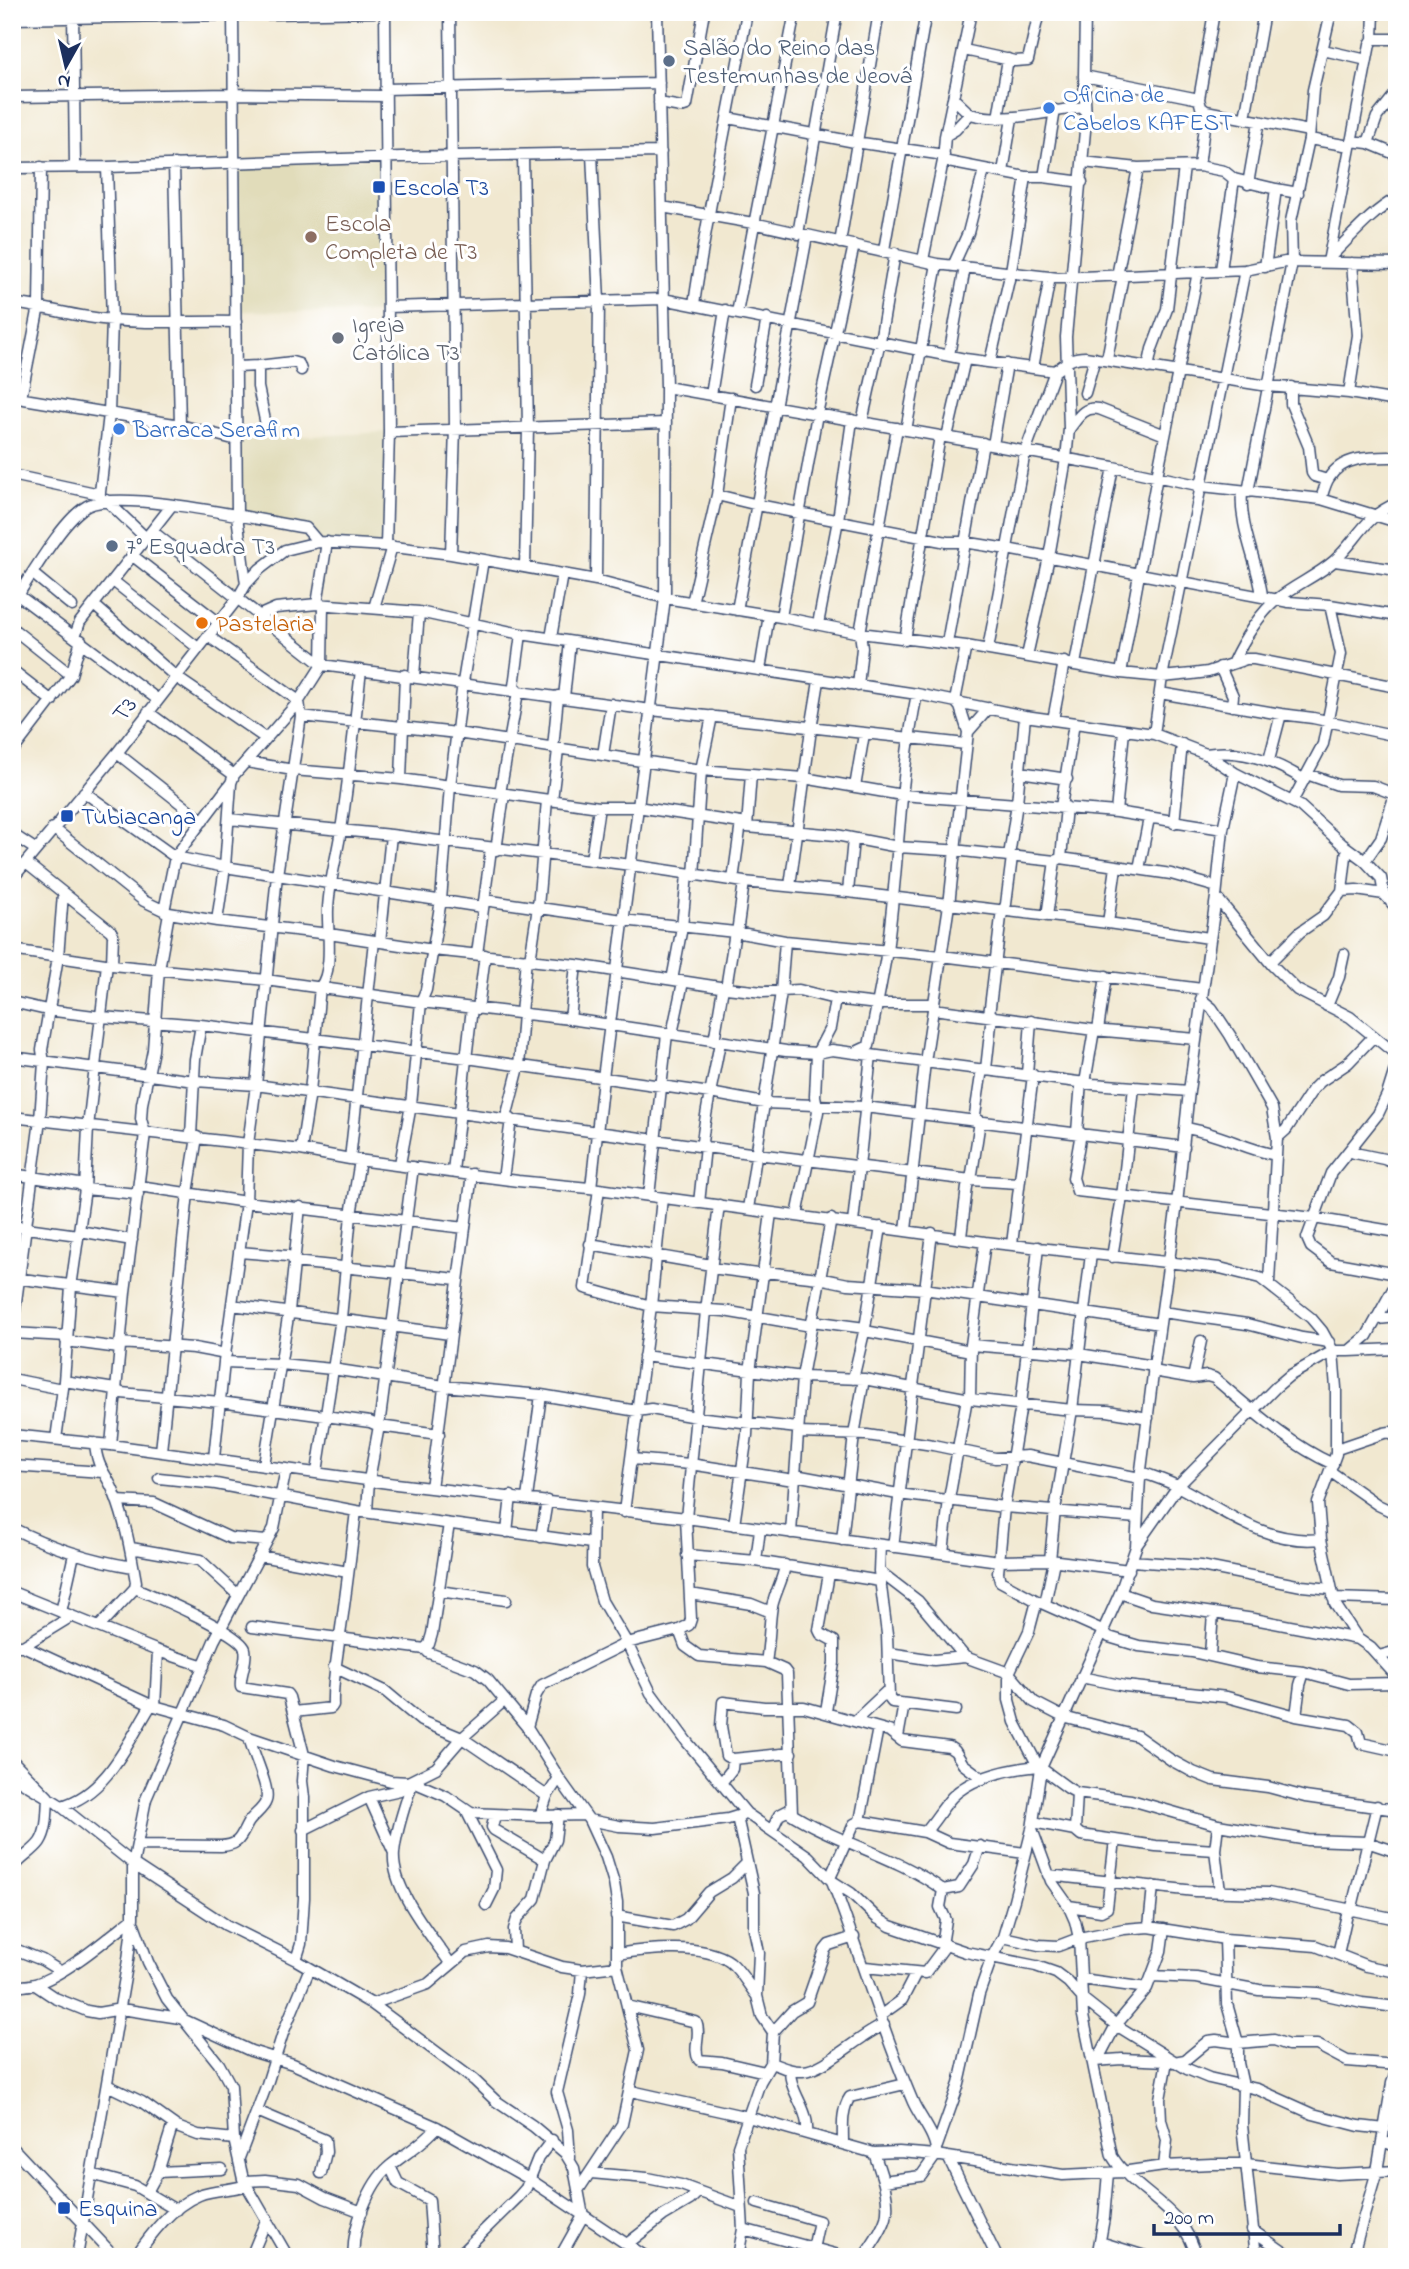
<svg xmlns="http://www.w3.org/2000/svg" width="1409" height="2269" font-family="'Indie Flower',sans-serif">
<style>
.built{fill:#e1dcba}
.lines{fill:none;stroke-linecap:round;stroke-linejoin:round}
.minor-casing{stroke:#3b4b6f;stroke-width:13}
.minor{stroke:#fff;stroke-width:10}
.service-dot{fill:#5c6f8a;stroke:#fff;stroke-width:2.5}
.shop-dot{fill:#3f7fe0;stroke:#fff;stroke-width:2.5}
.transit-dot{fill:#1a4fb4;stroke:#fff;stroke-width:2.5}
.education-dot{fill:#8d6e63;stroke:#fff;stroke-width:2.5}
.worship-dot{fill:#6b7280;stroke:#fff;stroke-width:2.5}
.food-dot{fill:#e8710a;stroke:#fff;stroke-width:2.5}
.labels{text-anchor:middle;stroke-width:6;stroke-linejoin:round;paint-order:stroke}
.service-label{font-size:24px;fill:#4e5e75;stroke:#fff;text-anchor:start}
.shop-label{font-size:24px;fill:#366cbe;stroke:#fff;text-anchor:start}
.transit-label{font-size:24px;fill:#164399;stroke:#fff;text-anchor:start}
.education-label{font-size:24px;fill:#785e54;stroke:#fff;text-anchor:start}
.worship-label{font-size:24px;fill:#5b616d;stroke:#fff;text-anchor:start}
.food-label{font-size:24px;fill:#c56008;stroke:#fff;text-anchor:start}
.street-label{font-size:24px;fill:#1b2f5e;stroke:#fff}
</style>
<rect width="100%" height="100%" fill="#fff"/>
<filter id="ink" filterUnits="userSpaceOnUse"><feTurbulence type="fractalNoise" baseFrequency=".0143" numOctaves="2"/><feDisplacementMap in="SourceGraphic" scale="14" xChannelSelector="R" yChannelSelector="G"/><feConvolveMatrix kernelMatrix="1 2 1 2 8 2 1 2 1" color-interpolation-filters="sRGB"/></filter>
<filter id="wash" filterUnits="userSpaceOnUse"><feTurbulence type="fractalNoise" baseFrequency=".00686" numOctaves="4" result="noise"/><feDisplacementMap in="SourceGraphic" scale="28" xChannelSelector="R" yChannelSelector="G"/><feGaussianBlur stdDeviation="1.57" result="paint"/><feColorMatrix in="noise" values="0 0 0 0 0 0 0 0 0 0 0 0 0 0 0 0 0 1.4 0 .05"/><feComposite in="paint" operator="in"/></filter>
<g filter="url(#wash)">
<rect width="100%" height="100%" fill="#f1e8d0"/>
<path class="built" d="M384,158l4,155 -152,-2 -1,-147z
M389,432l-3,114 -68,-4 -13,-14 -68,-12v-76z"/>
</g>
<g filter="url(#ink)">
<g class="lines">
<g class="minor-casing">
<path id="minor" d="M233,12l4,504 9,68
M385,12l4,420 -3,114
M422,12h87
M450,12l5,416 -4,126
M1214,12l-15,87 2,8 5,4 103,20
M73,13l2,153
M12,19l362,-7
M1373,39l1,-27
M964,50l51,11 13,-1 11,-48
M1323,50l44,10
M1084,76l115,23
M385,89l274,-6
M12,97l222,-3 151,2
M953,98l17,16
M659,103l22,4 6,-2 17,-93
M728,118l127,24 89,13
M998,118l10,-59
M1245,118l19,-106
M945,136l10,-6 15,-16c38,10 76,-3 114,-7
M1309,139l41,7
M1351,141l17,2 29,12
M1368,143l9,-26 20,-25
M592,154l7,147 -3,279
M523,155l5,273 -3,139
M943,161l83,16h18l38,5
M1083,162l55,6 61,-2 25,5 10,8 42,10 -11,78
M174,164l6,261
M1199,166l7,-55
M12,168l95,-1 294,-10 260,-5
M1003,172l9,-54
M1044,177l11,-67
M1248,184l11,-63
M1276,189l22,4
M662,207l91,16 184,41 121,14 187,-8 40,-8 112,2
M798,234l39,-222
M840,243l39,-231
M884,250l42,-238
M1330,257c22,-21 40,-44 67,-59
M923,260l20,-99 2,-25 26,-124
M1328,262l42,-218 3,-5h24
M953,266l15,-33 16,-63
M1221,270l13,-91
M1117,276l21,-108
M12,303c26,3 50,10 76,14 49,8 99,4 148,5
M694,304c14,-98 36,-194 53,-292
M388,307l275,-8 302,60 90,12c12,-8 15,-14 30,-14l183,29 81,7 48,8
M737,313l58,-301
M949,355l16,-88
M1107,359l16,-83
M990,362l21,-91 15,-94
M258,366l34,-4 7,2 2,6
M237,367l21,-1v21l8,38
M1033,368l17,-91
M1148,368l4,-19 15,-40 17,-142
M755,385l12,-67
M666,387l447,80 89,19 119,13 76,23
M1291,387v17l18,43 3,26 2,3 13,4
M1085,393l10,-35
M1349,393l9,-58 -6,-72
M711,395l14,-85
M12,397l168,28 57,15
M21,398l18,-92 2,-139
M862,422l18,-81 15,-88
M1069,429c9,-11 14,-23 30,-20l66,26
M906,430l31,-166
M389,432l277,-9
M947,437l18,-78
M993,445l14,-81
M12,475l88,19
M1242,492c-3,35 15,68 20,103
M1248,492l44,-230 -1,-41 18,-82 4,-49 18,-78
M717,495l41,10 189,37h17l43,7 282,53 41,3 67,11
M1321,499c2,-6 4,-15 8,-21 14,-23 45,-21 68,-21
M106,500l40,38
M99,501l10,-87 3,-94 -5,-153
M152,531l170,134 329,45 315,34
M133,556l85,66
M1335,561l62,9
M33,574l39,32
M113,581l85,67
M12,585l9,6
M18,595l139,104
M692,603l25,-108 14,-97
M12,604c18,-26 50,-84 75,-98 34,-18 176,15 219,22l12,14
M317,604l10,-62
M94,605l82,72 89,61
M374,608l18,-62
M737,610l70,-374
M260,615l16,-7 41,-4 102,8 102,22 396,60 108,22 129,18 52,20 29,19 65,33 42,38 23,17 16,17 3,16 13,15
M781,617l36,-203 37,-169
M818,624l20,-104 14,-100
M12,628l59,47
M75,636l5,-14 92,-117
M208,636l91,65 2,15 -24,159 -21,210 -8,59 -2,58 -22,160 -10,96
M551,638l11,-64
M905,640l35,-204
M947,643l36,-200
M988,649l37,-197 30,-81
M1027,656l22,-99 17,-98 3,-30 -3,-92 20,-217 -2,-44 1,-64
M1233,662c10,-22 28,-51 47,-65 17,-13 38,-22 54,-36 24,-21 29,-44 63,-58
M1075,664l38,-197
M1220,667l13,29 -1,10
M12,670l40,31
M760,670l9,-55
M1121,673l36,-197 41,-204
M414,676l5,-64
M858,686l4,-38 -2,-15 37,-205
M1160,693l121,21 32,4 84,18
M564,697l6,-55
M148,712l86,63
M301,716l156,17 244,37 103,8 98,17 214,17 107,17
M1053,720l11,-58
M968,732l21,-24
M1154,734l8,-57 83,-407
M553,748l5,-52
M12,752l59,-77 10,-35
M117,753l86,68
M1206,754c35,-6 68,7 97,25
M603,755l8,-51
M1269,760l12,-46
M247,762l46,8 108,9 198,28h38l104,16 6,4 89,8 62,12 65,4 92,10 6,-3 110,16 46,13
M1020,772l47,7
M1307,774l31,11 35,1 21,8
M401,779l4,-104
M855,787l9,-53
M84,792l91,65 50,10 257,40
M500,793l18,-101 -4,-6 7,-52
M552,800l6,-50
M1292,802l31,-58 18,-90 -11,-49
M1061,807l13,-84
M1116,812l8,-81
M229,819l162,16 240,30 113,17 104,10 260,31 101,15
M1174,823l8,-79
M747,827l4,-53
M53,828l91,73 25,12 48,8 112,13 104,16 143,15 150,23 37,4 36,-2 36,9 42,5h57
M12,834l23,15
M496,850l8,-55
M1009,856l8,-53 8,-87
M1061,858l5,-51
M591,860l8,-53
M1365,861l16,-23 16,-50
M26,863l85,68 2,4 -1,30
M1139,869l10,-51
M694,876l7,-106 11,-54
M12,879l105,-126 121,-155 8,-14 14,-15 25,-19 33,-8 68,4 65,8 145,26 69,18 116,19 79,16 106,13 155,27 41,4 30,-3 16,-2 38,-13h8l143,28
M733,880l8,-57
M790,886l21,-157 8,-48
M1342,891l14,-1 28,4
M848,892l5,-53
M1216,897l57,69 24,24 53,27 47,38
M484,900l139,20 112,12 50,9 157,15 260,33
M164,911l11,-54 56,-74 3,-8 65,-74 23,-36 1,-60
M1047,916l8,-55
M217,921l8,-54 6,-83
M1108,923l8,-56
M737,933l7,-51
M380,942l11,-107
M12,950l100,15 154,15 155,22 149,17 216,32 31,2 15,-3 261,34 96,7
M477,954l14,-105
M530,960l8,-53 9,-107
M1270,962l30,-30 23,-16 19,-25 5,-43
M672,980l10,-53 5,-52
M726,988l9,-56
M1201,999l11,9 18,27 42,73 5,30 -8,144
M12,1002l35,8 55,7 99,8 266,33 243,35 54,10 101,4 319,40
M1327,1006l12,-29 5,-23
M478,1009l7,-54
M933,1009l161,21 102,9
M521,1013l5,-54
M989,1015l12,-98 5,-13 6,-47
M570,1019l6,-54
M1098,1030l8,-54
M672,1034l11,-52
M714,1041l9,-53
M854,1053l15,-7c6,-32 13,-64 18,-96 12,-85 12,-171 30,-256
M1395,1054l2,-15
M12,1057l183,24 61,4 501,69 214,26 47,3
M1397,1063l-10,32 -9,19 -47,59 -24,65 4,9 20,15 66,12
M986,1069l6,-54
M1027,1074l4,-53
M1085,1083l9,-53
M12,1117l289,33 49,9 168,22 81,8 386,53 235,26 40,10 51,40 11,13 11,20 3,37v66l-18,49 3,36 14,65 23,35 13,9 26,29
M506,1118l13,-51 4,-54
M974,1121l8,-52
M1185,1128c35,5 59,21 91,27
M1077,1132l4,-50
M1081,1133l-8,45 4,13 237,27 83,14
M191,1136l4,-77 6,-34
M1277,1138l9,-8 27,-41 8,-8 27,-18 25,-26
M301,1150l9,-58 10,-105c14,-16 7,-58 8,-78 1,-26 9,-53 13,-79 8,-53 14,-107 20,-160
M1350,1152l34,7 13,5
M350,1159l24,-218
M400,1164l11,-59 10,-103 5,-12 15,-90 9,-114 13,-104 20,-122
M453,1171l19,-163
M12,1174l67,10 6,5 53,5
M503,1179l8,-60
M971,1180l9,-59
M139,1186l107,16 219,26
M591,1188l12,-110 62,-480 1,-211 -9,-375
M599,1189l-14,99 66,18 73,5 87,15
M649,1196l18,-162
M699,1203l6,-56 -3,-5c4,-34 12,-66 18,-100
M748,1209l33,-217 4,-51
M797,1216l21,-104 -3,-16 2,-43 13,-25 5,-29
M853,1223l18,-168
M12,1226l66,9
M906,1230l19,-168 24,-157 19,-173 -8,-25 -5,-6 11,-55
M79,1231l53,9
M961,1237l7,-58
M590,1244l121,21
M1012,1244l21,-169
M1038,1247l-17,158 -17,102 -6,66 2,8 37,20 65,29 7,7 30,9 53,6 65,15 47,5 45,12 48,-1
M239,1252l48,4 5,1 2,5 163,17
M1112,1257l10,-60 12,-110
M711,1268l54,7
M765,1272l54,6 29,6 76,5 236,35
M14,1278l111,14
M232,1305l218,29
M1162,1312l85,12 55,14 27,4
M1378,1319l19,-2
M812,1321l53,7
M865,1331l106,20
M12,1332l28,-212 4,-58 -2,-12 16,-93 5,-63
M12,1333l55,3
M66,1341l53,7
M119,1343l75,5 32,6
M971,1345l108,9 75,12
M1349,1351l48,-2
M644,1356l158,21 62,2 106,20 102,11 36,1 40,7
M224,1362l57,2 51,5 112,17 97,9 96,16 14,-2 45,8 102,11
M1153,1371l40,7 8,-37
M1193,1378l14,-2 7,2c38,32 73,65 119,86
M12,1379l50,10
M853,1379l12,-51 16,-101
M64,1381l51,8 6,4 99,9 150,20 9,4 60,8
M970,1399l1,-54 14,-103
M798,1433l69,2 66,10 62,13 32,-2 113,22
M12,1435l99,10 285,39 290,34 313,43 51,-1 79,10
M56,1439l8,-58 7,-94 14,-98 3,-62 19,-163
M95,1443c2,27 12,30 20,52 11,28 16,58 21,87l-1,6 -36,39
M111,1445l14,-153 20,-159 -4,-14 1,-15 11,-54 6,-81 10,-56
M1337,1449l47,-16 6,-1 7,5
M161,1451l27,-258 9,-56
M632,1459l58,5 104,16
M264,1465l25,-154 11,-104
M12,1466l91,6
M317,1472l24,-154 10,-103 9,-55
M1141,1472c13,5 27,9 40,16 45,24 86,57 140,51
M1331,1472l47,33 19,9
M795,1475l103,19 106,13 133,11
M159,1478l57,6 140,27 235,32
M431,1488l41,-314
M527,1498l14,-103
M117,1501l37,2 76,35 37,3
M593,1508l-1,59 10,34 25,42 24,50 36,49 59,71 62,43 24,25c28,73 50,149 81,221 7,16 25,36 23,53l12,2 49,100
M367,1511l2,-31 10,-54 34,-259
M624,1512l27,-206 11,-108
M734,1525l13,-90 3,-63 21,-159
M12,1528c40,20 77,32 121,39
M507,1532l4,-36
M791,1533l11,-156 29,-158
M541,1537l6,-36
M842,1540l12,-105 10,-56
M880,1545l-1,26 8,63 2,64 3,4 64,8
M1136,1546l42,-60 98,-99 13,-11 44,-25h16l18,-15 30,-54
M893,1547l39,-314
M131,1548l69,12 38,35
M943,1553l6,-54 18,-101
M687,1555l69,6 124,20
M260,1556l88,16
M1050,1560l5,-50 17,-100 19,-156
M756,1561l4,-32
M1132,1561l69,5 101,20 29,3
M879,1571l39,30 47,56 44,16 25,29 29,15 74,19 34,24 22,12 20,8 55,7 37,10 92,13
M135,1588c19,8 105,44 110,61 3,12 -6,27 -4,38l46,7 2,3 15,58 -2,26 2,16v101l-3,46 -5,16
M438,1591l68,9
M12,1592l146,59 46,15
M1120,1593l32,11 102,15 104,20
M690,1594l61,10 20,8
M1333,1598l64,2
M1037,1601l-8,30 -20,42v27l6,22 23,44 30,22 9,5 54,7 87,25 90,15 59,2 30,10
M1045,1604l9,-43
M61,1612l13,-58
M252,1627l173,22 4,-5 3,-10 17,-110
M679,1630l6,16 14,10 67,6c3,-16 3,-32 5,-49 1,-16 12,-31 14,-48
M12,1646h11l128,59 73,20 25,12 86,29 56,15 17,1 28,-14 26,-30 43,-38
M23,1646l49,-30
M425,1649l4,4 46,17 13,10 39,47 32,51 30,42 30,6 36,2 73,-9 13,-4
M889,1653l45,7 31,-3
M1210,1655l3,-42
M1379,1656l18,-5
M766,1662l18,8 3,4 5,140
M334,1667l51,24 36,30 41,17 85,58
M1081,1677l44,9 102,11 69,19 53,9 9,7 3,11 36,8
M155,1706l3,-55
M826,1711l8,-48v-22l-13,-7 -2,-4 10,-56
M293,1712l38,-4 2,-3c-1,-24 4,-45 7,-70 6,-41 11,-83 16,-124
M1296,1716l4,-31 4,-13
M856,1720l32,-30
M527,1727l9,-32 6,-10 85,-42 52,-13 10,-5 2,-6 -5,-101 20,-207 13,-106
M898,1737l6,-33
M791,1753l-58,6 -7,-3 -5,-30 2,-24 41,5h40l85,24 13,10 47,6 6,4 8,13 20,15
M12,1760l36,37c-1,14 0,33 -8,45 -8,11 -21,16 -28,28
M12,1776l45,27 79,63 90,59 70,35 76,44 102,76 22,21 37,25 32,27 9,15 9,48 -23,41
M415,1779l3,5 28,12 25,17 69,3 7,-20 12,-18
M413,1780c-7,23 -17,49 -19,73 -3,36 37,82 56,110
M721,1783l11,-14 1,-10
M369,1797l25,56
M61,1806c45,-11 67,-64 90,-101
M467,1812l29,58 -2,19 -8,16
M495,1815l-3,12 2,3 51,30
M540,1816l44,-1
M737,1817l17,76v36l5,24 -2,43 5,20 11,16 -2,31 -11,19 -22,64 5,83 -5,28
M860,1821l65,11 24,11 76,10
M1033,1822l42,8 6,5 75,11 59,4
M1218,1825l-3,25 5,42
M1032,1829l19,52 17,24 7,16 4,17 4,78 29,140c23,38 75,53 84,101
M303,1830l66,-33 31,-7 8,-8
M772,1830l7,-15 8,-4c49,32 109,44 156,79l16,-3 15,-23 6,-18
M1075,1830l2,-37
M925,1832c10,-11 17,-24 27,-35 21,-21 58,-28 86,-31
M137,1845l84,1c19,-1 19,-9 27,-23 5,-8 15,-13 18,-22 5,-11 -14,-49 -17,-64
M1048,1875l147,16 73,2 129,26
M830,1878l24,-54 6,-3 18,-93
M832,1881l19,12 26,25 13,8 76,26 70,14 20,7 12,9 15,17 33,26 71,44 22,9 48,11 56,25 46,12 26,3
M1069,1906l32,5 6,-3 8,-68
M1351,1911l26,-105
M616,1916l57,10 13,-7 23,-27 23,-14 15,-15
M134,1924l14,38 19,37 52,65 12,22 3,53 9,40 45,78
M1149,1927l4,-41
M1003,1937l36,8 19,1 21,-8 45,-9 25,-2 76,12 91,7 51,20 30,6
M1225,1939l2,65 11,39v20l5,23 -1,39 14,132
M942,1945l4,-25 -6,-13 3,-17
M12,1948l30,12 18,11
M515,1951l-1,-22 3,-10 18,-20 10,-39 10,-20 3,-25
M617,1954c30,-5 87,-11 113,8 10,8 19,24 27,34
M1338,1954l10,-44
M865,1967l60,6 20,-27
M1152,1976l44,2 63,12 59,3 44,10 35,4
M1081,1979l66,9
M34,1984l21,14 32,13 11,2 23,-4 59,9 71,33 42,13 144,63 92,52 117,78
M12,1987c8,-1 16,-1 23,-3 30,-9 73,-46 98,-66
M372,2004l56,-20 38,-32 23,-5 16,1 57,19 20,3 35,-4
M627,2006l69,16c6,13 -4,26 3,38l23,2 43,10
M881,2015l21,-15 14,-27
M773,2032l19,-21 15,-9 18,-52 4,-5 25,-8
M1098,2059l18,-34 31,-37 14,-37 3,-22
M1094,2061l28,-2 45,2 1,-2
M1174,2062l11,-2 23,-19 8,-1 22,3 36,-3 14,5h29l30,16 50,4
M771,2063c11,4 21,9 32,8 22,-1 56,-36 81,-46
M790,2070c0,24 19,38 17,62
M107,2085l35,17 35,25 21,8 36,4
M631,2091l117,26 126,36 25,-1 37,3
M257,2111l68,29 1,12 -5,21
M1383,2141l14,6
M843,2143c0,-15 -2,-33 7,-46l55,-13
M937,2146l22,-62 20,-90 13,-37 11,-20 11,-37 18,-71 9,-61 79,-175 16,-46 4,-69 14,-112 23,-162 12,-113 27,-194 7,-68 12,-56
M12,2147l103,110
M948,2157l115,18 59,-3 42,-6 48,-2h34l91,10 60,-3
M239,2158l28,-74 16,-51 27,-65
M570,2158l-2,-28 -11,-38 23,-98 2,-24
M390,2166l8,17 31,17 4,57
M1164,2166l3,-26 -6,-20 -1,-21 7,-38
M158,2172l64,-3
M591,2173l56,5 34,7 60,22
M91,2174l44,12 41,24
M245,2181l20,-1 34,4 26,14 37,14
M883,2181l38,-5 15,-21
M579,2189l43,-65 16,-74 -21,-84v-64l-3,-19 -8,-26 -17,-37
M147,2192l11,-20 15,-48
M757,2203l62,18 -6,28
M743,2229l103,28
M1252,2230l39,27
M1100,2242l48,15
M627,2244l36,-28 27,-16 8,-8
M77,2257l51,-297 5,-42v-54l13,-65 68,-158 60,-113 12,-59
M135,2257c16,-23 37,-51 64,-62 15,-6 33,-5 49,-10
M251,2257l16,-39
M354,2257c-3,-27 15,-74 36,-91 16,-13 34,-23 47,-39
M457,2257l61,-60 8,-9 12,-30 14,-18
M625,2257l14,-5
M864,2257c8,-13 18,-25 22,-39 5,-20 -6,-47 -12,-65
M1097,2257l7,-39 4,-45
M1352,2257l25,-86 15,-88 5,-13"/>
</g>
<use href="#minor" class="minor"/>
</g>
</g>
<g class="service-dot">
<circle cx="669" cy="61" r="7"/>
<circle cx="112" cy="546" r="7"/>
</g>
<g class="shop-dot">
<circle cx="1049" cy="108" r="7"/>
<circle cx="119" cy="429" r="7"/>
</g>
<g class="transit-dot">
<rect x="372" y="180" width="14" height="14" rx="3.5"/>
<rect x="60" y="809" width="14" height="14" rx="3.5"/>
<rect x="57" y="2201" width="14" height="14" rx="3.5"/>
</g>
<circle class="education-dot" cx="311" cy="237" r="7"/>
<circle class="worship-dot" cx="338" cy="338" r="7"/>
<circle class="food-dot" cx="202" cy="623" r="7"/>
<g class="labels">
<g class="service-label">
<text x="683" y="55">Salão do Reino das<tspan x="683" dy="28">Testemunhas de Jeová</tspan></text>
<text x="126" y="554">7° Esquadra T3</text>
</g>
<g class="shop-label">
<text x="1063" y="102">Oficina de<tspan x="1063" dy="28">Cabelos KAFEST</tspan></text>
<text x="133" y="437">Barraca Serafim</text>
</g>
<g class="transit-label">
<text x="393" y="195">Escola T3</text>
<text x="81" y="824">Tubiacanga</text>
<text x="78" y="2216">Esquina</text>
</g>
<g class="education-label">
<text x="325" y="231">Escola<tspan x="325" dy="28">Completa de T3</tspan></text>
</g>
<g class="worship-label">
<text x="352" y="332">Igreja<tspan x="352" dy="28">Católica T3</tspan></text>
</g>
<g class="food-label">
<text x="216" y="631">Pastelaria</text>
</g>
<g class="street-label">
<text transform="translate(124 709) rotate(-53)" y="8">T3</text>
</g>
</g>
<rect width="1409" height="2269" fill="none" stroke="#fff" stroke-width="42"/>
<g transform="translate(66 66) rotate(188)" stroke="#ffffff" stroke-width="5" paint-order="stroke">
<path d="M0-5L12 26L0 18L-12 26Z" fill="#1b2f5e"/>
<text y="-10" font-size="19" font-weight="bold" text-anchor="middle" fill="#1b2f5e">N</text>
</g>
<path d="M1154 2224v10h186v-10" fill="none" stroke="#1b2f5e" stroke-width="3.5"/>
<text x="1164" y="2224" font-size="21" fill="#1b2f5e" stroke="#ffffff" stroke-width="5" paint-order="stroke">200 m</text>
</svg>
